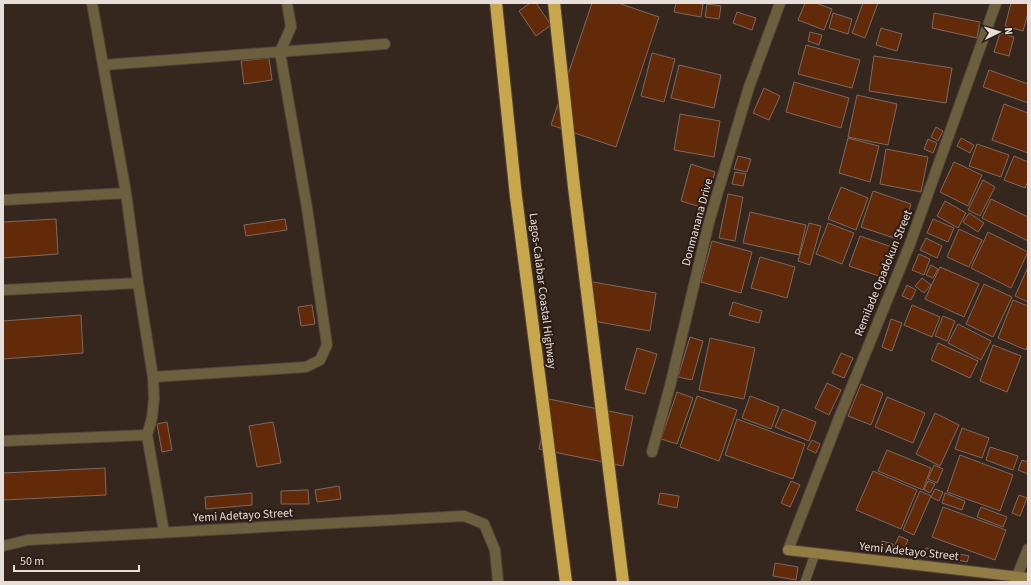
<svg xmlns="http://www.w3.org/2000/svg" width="1031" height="585" font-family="'Source Sans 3',sans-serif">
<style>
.building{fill:#632a0a;stroke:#7c6960}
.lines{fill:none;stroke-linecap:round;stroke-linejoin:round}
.lane-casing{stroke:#52433c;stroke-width:10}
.street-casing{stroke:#52433c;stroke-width:12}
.secondary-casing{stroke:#52433c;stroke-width:12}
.highway-casing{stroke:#52433c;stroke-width:14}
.lane{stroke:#6c5f3d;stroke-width:9}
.street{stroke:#6c5f3d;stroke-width:10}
.secondary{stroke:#917c44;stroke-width:10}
.highway{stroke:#c8a64b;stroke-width:12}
.labels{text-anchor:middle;stroke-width:4;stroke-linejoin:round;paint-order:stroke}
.street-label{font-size:12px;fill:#e8ded9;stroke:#2b1c15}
</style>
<rect width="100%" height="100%" fill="#35261e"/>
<path class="building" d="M530,3h6l15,22 -15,11 -17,-25z
M592,3h26l41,14 -43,130 -65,-22z
M676,3h20l7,1 -2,13 -27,-5z
M805,3h11l16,6 -8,21 -26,-10z
M863,3h15l-13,35 -13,-5z
M1011,3h17v10l-5,18 -18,-5z
M707,4l14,2 -2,13 -14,-2z
M737,12l19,6 -4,12 -19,-7z
M833,13l19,6 -4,15 -19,-6z
M934,13l46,9 -3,16 -45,-10z
M881,28l21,6 -5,17 -21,-6z
M810,32l12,3 -3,10 -11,-4z
M1000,33l14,4 -5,19 -15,-4z
M806,45l54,15 -8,28 -54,-14z
M652,53l23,6 -11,43 -23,-6z
M874,56l78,12 -6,35 -77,-12z
M269,58l3,22 -28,4 -3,-23z
M679,65l42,10 -7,33 -43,-10z
M989,70l39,14v19l-45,-16z
M794,82l55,16 -8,30 -55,-16z
M764,88l16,8 -11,24 -16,-7z
M857,95l40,9 -9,41 -40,-8z
M1004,104l24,9v40l-36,-13z
M680,114l40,7 -6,36 -40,-7z
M936,127l7,4 -5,10 -7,-4z
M848,138l31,8 -9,36 -31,-9z
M961,138l13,7 -4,8 -13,-7z
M928,139l9,4 -4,10 -9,-4z
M977,144l32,11 -8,22 -32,-11z
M886,149l42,8 -7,35 -41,-8z
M738,156l13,3 -4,13 -13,-3z
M1014,156l14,6v19l-3,7 -21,-8z
M954,162l28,13 -14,31 -28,-14z
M691,164l24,8 -11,36 -23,-7z
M735,172l11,2 -3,12 -11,-2z
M983,180l12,7 -15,29 -12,-6z
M841,187l27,11 -12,32 -28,-11z
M873,191l38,13 -11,36 -39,-13z
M728,194l15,3 -8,44 -16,-3z
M991,199l37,18v24l-46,-23z
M945,201l21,12 -8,15 -21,-12z
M750,212l56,13 -7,30 -56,-12z
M969,213l15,10 -6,9 -15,-10z
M56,219l2,35 -55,4v-36z
M285,219l2,11 -41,6 -2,-11z
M933,219l21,9 -6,14 -21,-9z
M809,223l12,3 -11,39 -12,-4z
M828,223l26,10 -12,31 -26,-10z
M959,229l23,11 -13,27 -22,-10z
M988,232l40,20 -17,36 -40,-20z
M860,236l35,12 -10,30 -36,-12z
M926,238l16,8 -5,12 -17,-8z
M712,241l40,11 -11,41 -40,-11z
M919,254l11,5 -6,16 -12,-5z
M760,257l35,10 -8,31 -36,-10z
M931,265l7,4 -5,9 -7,-3z
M940,267l39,17 -15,33 -39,-18z
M1028,267v35l-13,-6z
M922,278l9,7 -7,8 -9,-7z
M593,282l63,11 -6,38 -63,-11z
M984,284l28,13 -19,40 -27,-13z
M907,285l9,5 -5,10 -9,-4z
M1013,300l15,6v38l-2,6 -28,-12z
M733,302l29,9 -3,12 -30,-8z
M312,305l3,19 -14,2 -3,-19z
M912,305l28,12 -8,20 -28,-12z
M81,315l2,38 -80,6v-38z
M943,316l12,5 -8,20 -12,-5z
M891,319l11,4 -10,28 -10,-4z
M958,324l33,17 -10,19 -33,-17z
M690,337l13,4 -11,39 -14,-3z
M710,338l45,10 -11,51 -45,-9z
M938,343l40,18 -8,17 -39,-18z
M993,345l28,11 -14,36 -27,-11z
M637,348l20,6 -12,40 -20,-5z
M841,353l12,5 -9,20 -12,-5z
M827,383l14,7 -12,25 -14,-7z
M861,384l22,9 -12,32 -23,-9z
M677,392l16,6 -16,46 -16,-5z
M697,396l40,14 -18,51 -39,-14z
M750,396l29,11 -8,22 -29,-11z
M887,397l38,16 -12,30 -38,-16z
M549,399l84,17 -10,50 -84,-17z
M783,409l33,13 -7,19 -34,-14z
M935,413l24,12 -19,41 -24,-12z
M737,419l68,25 -12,35 -68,-24z
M167,422l5,28 -10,2 -5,-28z
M273,422l8,41 -24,4 -8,-41z
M962,428l27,10 -7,20 -27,-9z
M812,440l8,4 -4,9 -9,-4z
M990,447l28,9 -5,14 -27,-10z
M887,450l44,18 -8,22 -45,-19z
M960,455l53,20 -13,36 -53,-19z
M1022,460l6,2v12l-10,-4z
M934,465l9,4 -6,14 -9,-4z
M105,468l1,27 -103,5v-27z
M873,471l44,19 -16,39 -45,-19z
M791,481l9,4 -10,22 -9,-4z
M928,481l7,3 -5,9 -6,-3z
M339,486l2,13 -24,3 -2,-12z
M935,489l8,3 -4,9 -8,-4z
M308,490l1,14h-28v-13z
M920,491l11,5 -17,39 -11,-5z
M252,493v12l-46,4 -1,-12z
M660,493l19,3 -2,12 -19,-4z
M945,493l20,8 -3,9 -20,-7z
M1019,495l8,3 -7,18 -8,-3z
M943,507l63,23 -11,30 -63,-23z
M981,507l26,10 -4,10 -26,-10z
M899,536l9,4 -6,13 -9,-4z
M882,541l11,3 -2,9 -12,-3z
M926,548l12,1 -1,9 -13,-1z
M955,553l14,3 -2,6 -14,-3z
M775,563l23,4 -2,13 -23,-4z"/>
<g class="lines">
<g class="lane-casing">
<path id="lane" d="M805,582l10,-28"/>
</g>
<g class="street-casing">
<path id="street" d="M92,3l34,190 12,90 15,94 1,21 -2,20 -5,17 17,97
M103,65l282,-21
M3,200l123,-7
M3,290l135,-7
M153,377l153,-10 14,-7 7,-15 -20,-137 -27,-156 11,-25 -4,-24
M3,441l144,-6
M652,452l18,-66 39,-164 40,-135 31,-84
M3,546l25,-6 436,-24 20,8 11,26 3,32
M788,550l51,-132 71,-174 86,-241
M1017,576l11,-27"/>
</g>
<g class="secondary-casing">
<path id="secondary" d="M788,550l240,28"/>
</g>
<g class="highway-casing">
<path id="highway" d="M496,3l20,194 50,385
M554,3l20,184 49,395"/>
</g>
<use href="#lane" class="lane"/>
<use href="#street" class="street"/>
<use href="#secondary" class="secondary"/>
<use href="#highway" class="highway"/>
</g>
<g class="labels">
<g class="street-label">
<text transform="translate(697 222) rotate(-75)" y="4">Donmanana Drive</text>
<text transform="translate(883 273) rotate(-68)" y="4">Remilade Opadokun Street</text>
<text transform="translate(543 291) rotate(83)" y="4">Lagos-Calabar Coastal Highway</text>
<text transform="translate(243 515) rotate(-3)" y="4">Yemi Adetayo Street</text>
<text transform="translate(909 551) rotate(6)" y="4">Yemi Adetayo Street</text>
</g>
</g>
<rect width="1031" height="585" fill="none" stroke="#e8ded9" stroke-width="8"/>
<g transform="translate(999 32) rotate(85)" stroke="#2b1c15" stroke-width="3" paint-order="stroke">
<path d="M0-3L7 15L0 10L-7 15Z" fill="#e8ded9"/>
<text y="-6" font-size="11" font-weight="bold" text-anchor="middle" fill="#e8ded9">N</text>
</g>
<path d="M14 565v6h125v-6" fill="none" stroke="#e8ded9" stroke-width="2"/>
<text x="20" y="565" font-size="12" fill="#e8ded9" stroke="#2b1c15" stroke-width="3" paint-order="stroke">50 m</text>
</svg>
